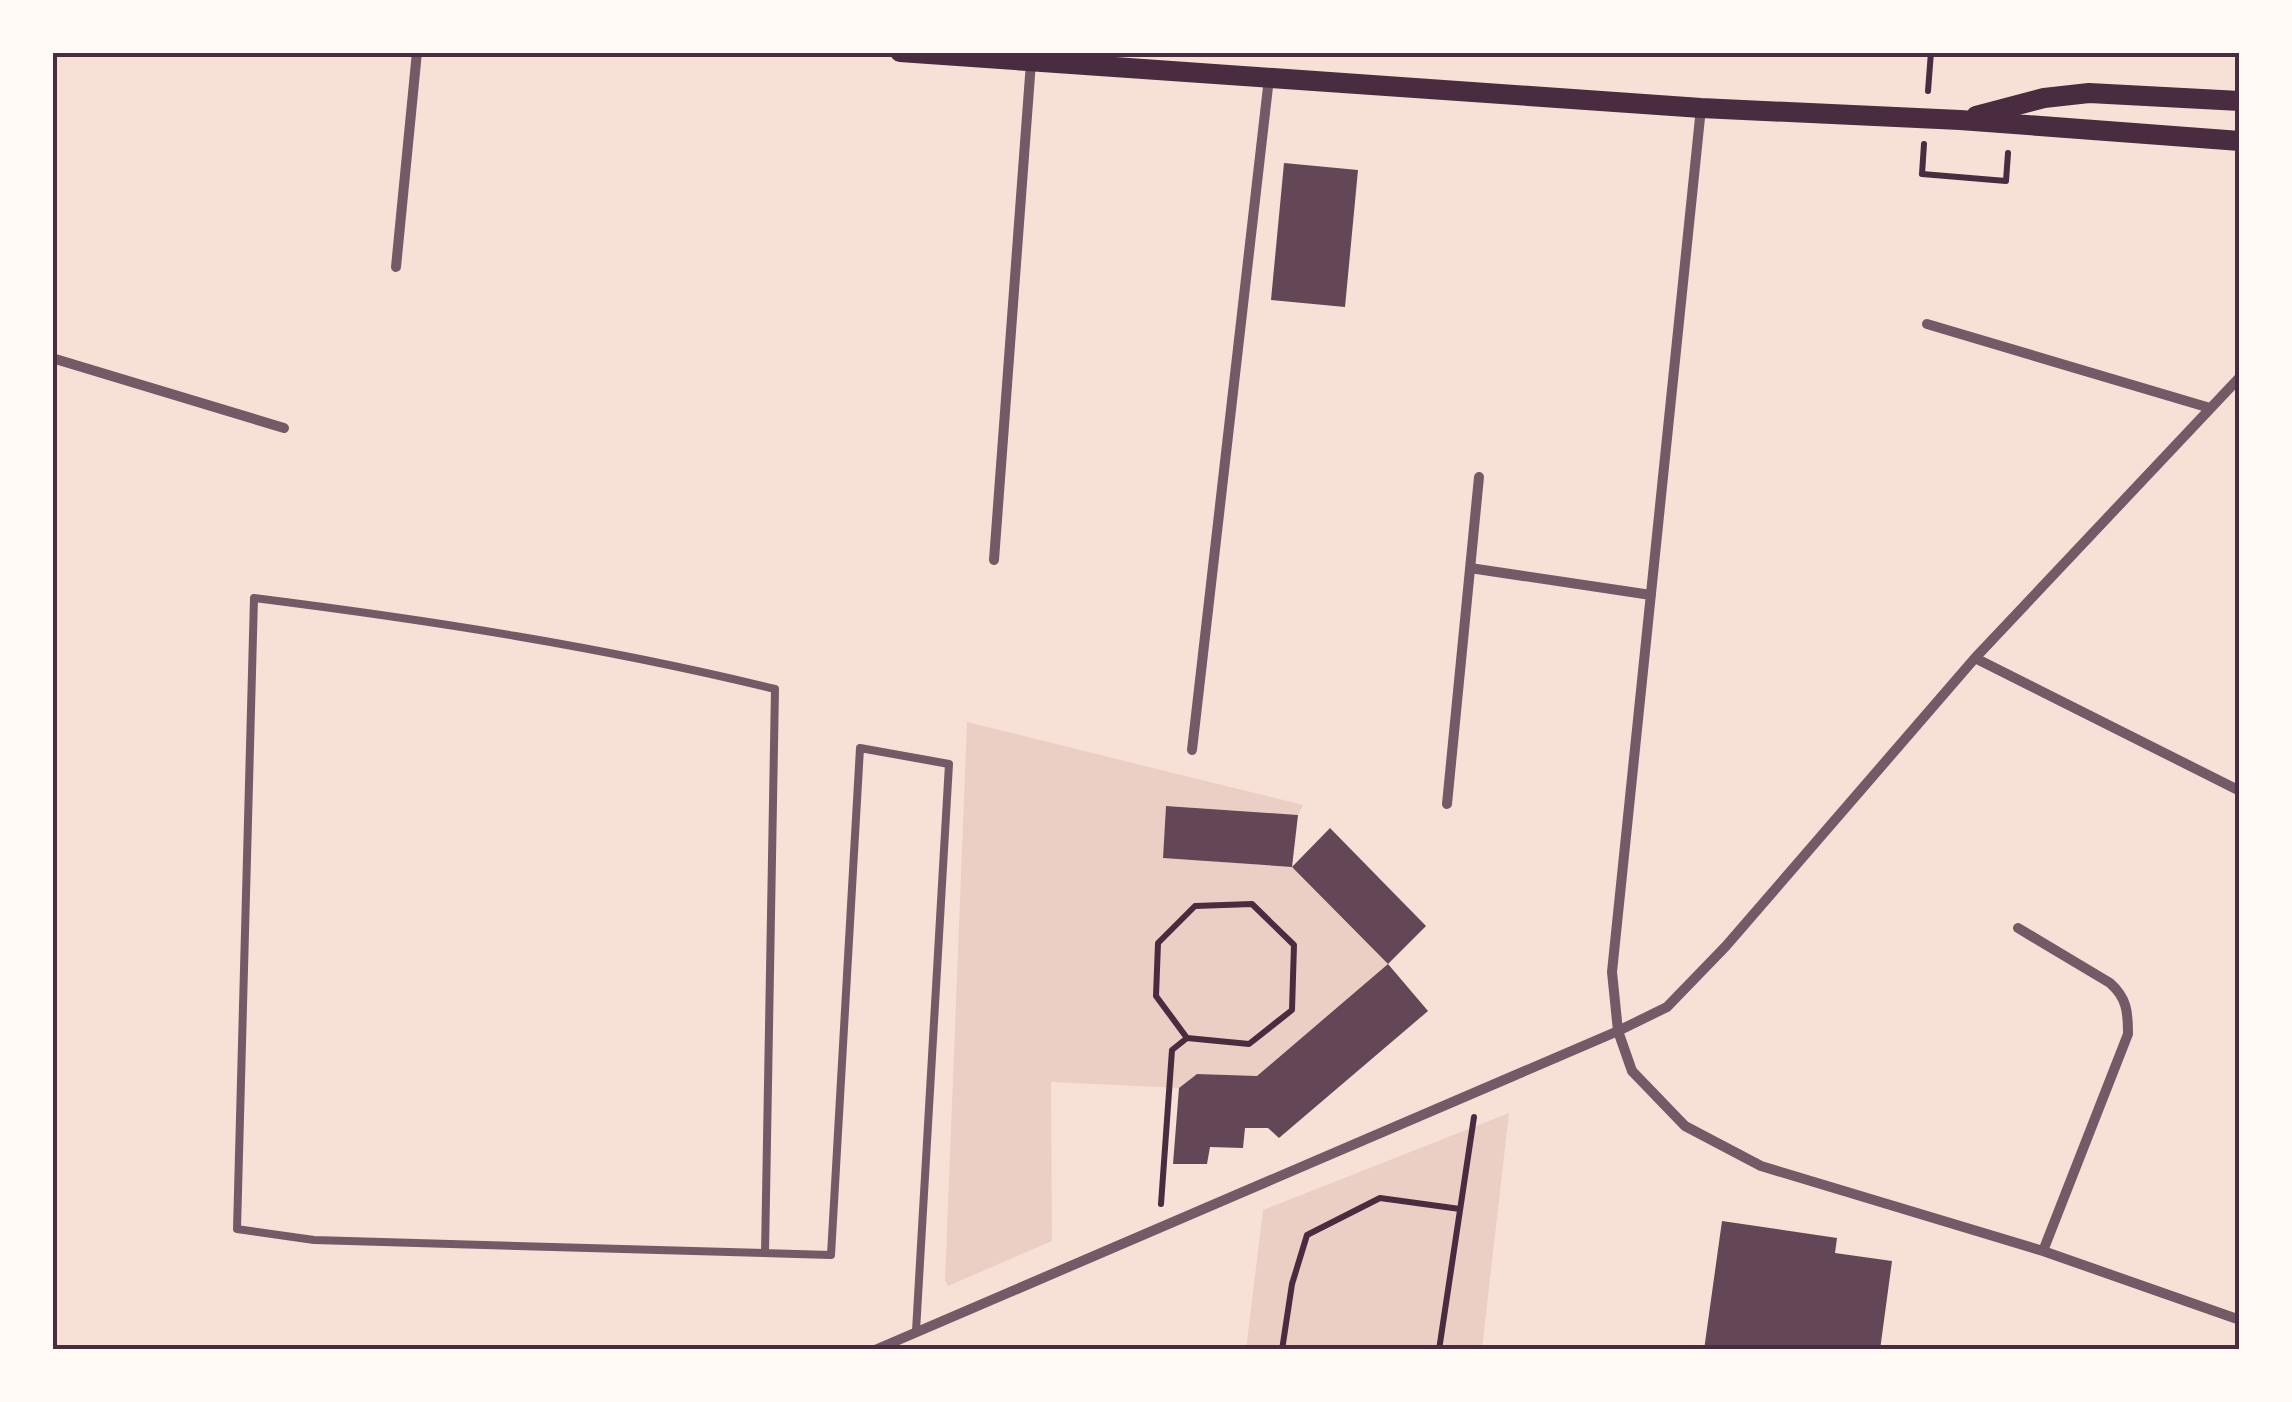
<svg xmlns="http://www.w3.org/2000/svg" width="2292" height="1402" font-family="'DM Sans',sans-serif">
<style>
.green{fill:#ebcfc5}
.building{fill:#644757}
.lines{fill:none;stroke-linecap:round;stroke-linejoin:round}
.path{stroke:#4a2c40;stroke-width:6}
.service{stroke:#755966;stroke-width:8}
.minor{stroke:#755966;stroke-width:10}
.secondary{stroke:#4a2c40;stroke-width:20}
.neatline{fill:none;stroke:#4a2c40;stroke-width:4}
</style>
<rect width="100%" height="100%" fill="#f7e1d7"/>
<path class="green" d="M967,722l336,83 -5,10 -132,-9 -3,51 129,10 96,97 -131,112 -59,-2 -19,14 -128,-6 1,159 -104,45 -3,-6z
M1509,1113l-27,236 -236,1 17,-140z"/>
<path class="building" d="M1284,163l74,7 -13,137 -74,-7z
M1166,806l132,9 -6,52 -129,-9z
M1330,828l96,98 -38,38 -96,-97z
M1388,964l40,47 -149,127 -11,-10h-23l-2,20 -33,-1 -3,17h-34l6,-76 18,-14 60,2z
M1722,1221l115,17 -2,15 57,8 -12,89h-176z"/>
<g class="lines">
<path class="path" d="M1928,91l3,-39
M1924,144l-2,30 84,7 2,-28
M1252,904l42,41 -2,65 -43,34 -62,-6 -31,-42 2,-53 37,-37z
M1161,1204l11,-154 15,-12
M1282,1350l10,-66 15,-49 73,-37 80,11
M1439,1350l35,-233"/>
<path class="service" d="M765,1253l10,-564c-172,-42 -346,-69 -521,-91l-17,631 77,11 517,15 29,-507 89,16 -33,567"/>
<path class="minor" d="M1701,108l-89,864 6,59 14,40 53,55 76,40 282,85 197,69
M396,267l21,-215
M1927,324l283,84
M52,358l232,70
M994,560l37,-498
M1470,568l181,27
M1975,658l265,133
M1192,750l77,-672
M1447,804l32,-327
M2018,928l92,55c17,15 18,29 18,51l-85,217
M875,1350l743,-319 49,-24 59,-61 249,-288 265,-281"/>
<path class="secondary" d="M900,52l801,56 259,12 280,21
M1976,116l68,-18 45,-5 151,8"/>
</g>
<rect width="2292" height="1402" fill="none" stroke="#fffaf5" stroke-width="110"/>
<rect x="55" y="55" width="2182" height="1292" class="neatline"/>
</svg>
